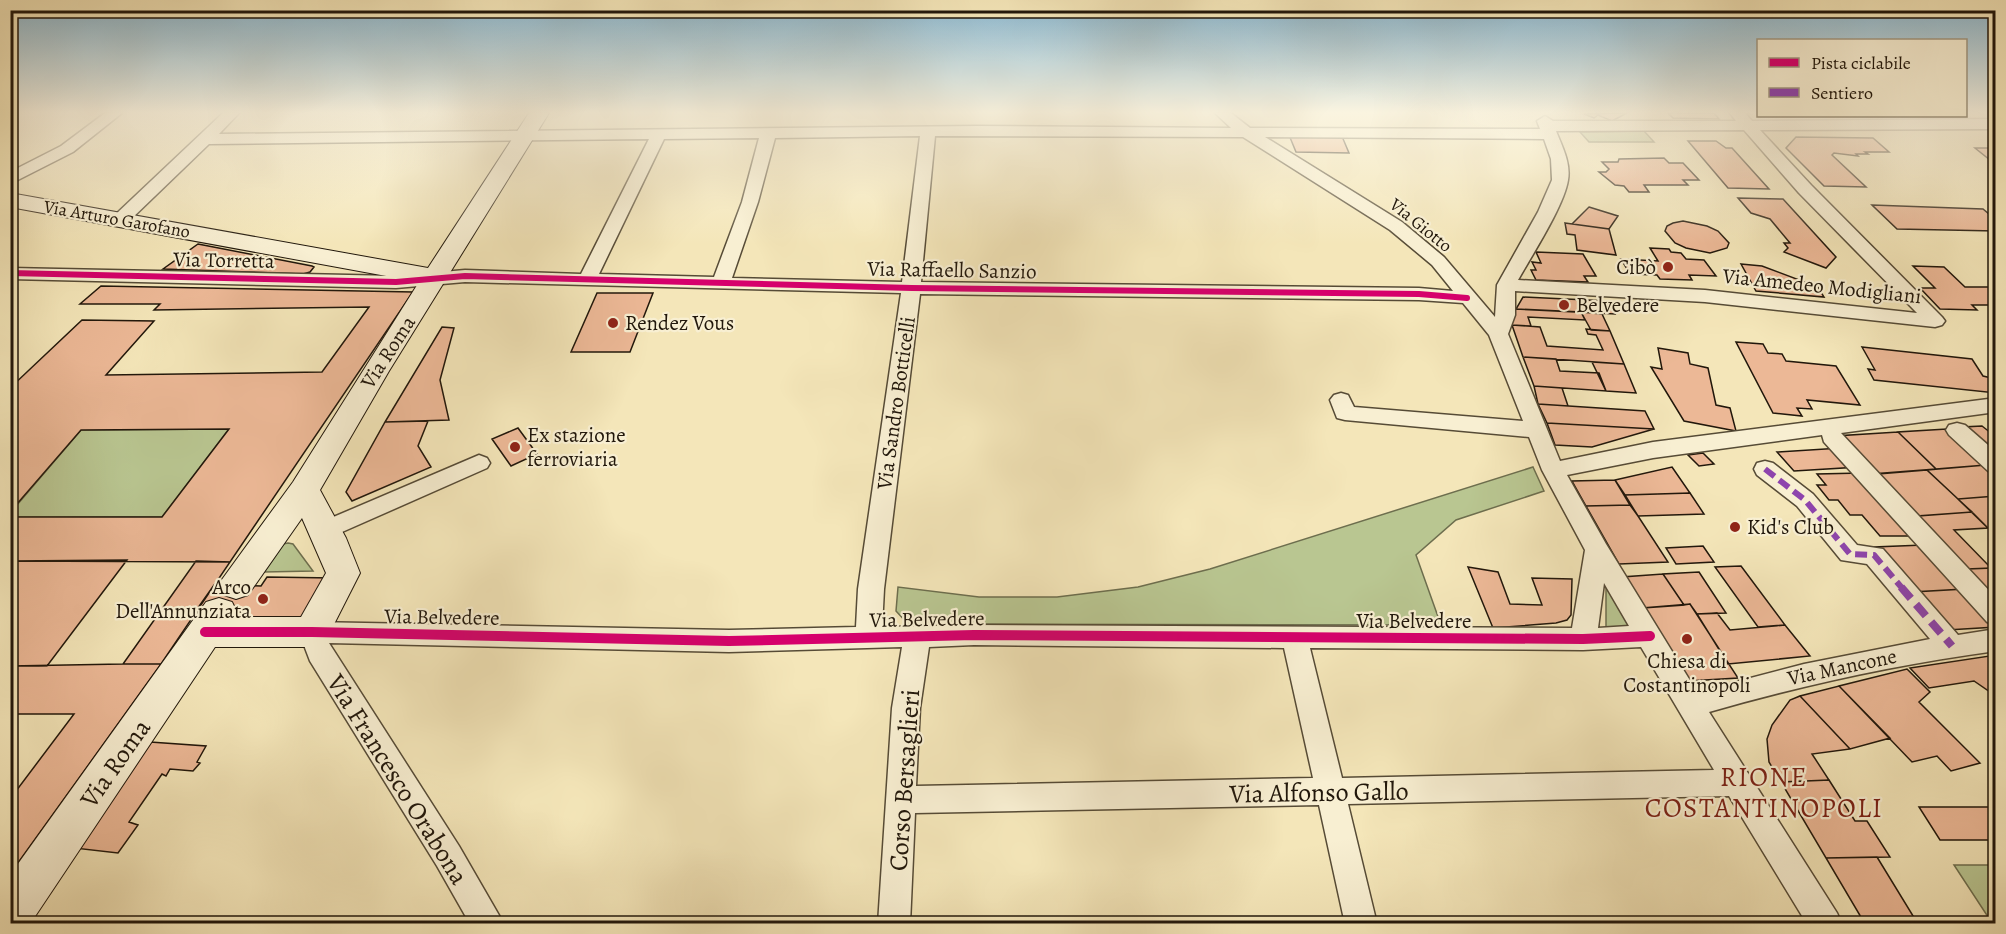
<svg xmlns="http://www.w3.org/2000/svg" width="2006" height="934" font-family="Alegreya,serif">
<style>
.green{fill:#b9c691;stroke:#6d6e4e;stroke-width:1.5}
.building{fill:#ecb896;stroke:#21170b;stroke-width:1.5}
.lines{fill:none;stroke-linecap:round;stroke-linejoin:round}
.street-casing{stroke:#564b36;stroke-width:3}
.secondary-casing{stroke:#21170b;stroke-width:2}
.street{fill:#f8efd2;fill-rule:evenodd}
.secondary{fill:#f8efd2;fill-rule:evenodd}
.quiet-far1{stroke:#8e44ad;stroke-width:6;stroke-dasharray:12 6;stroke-linecap:butt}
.quiet{stroke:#8e44ad;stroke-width:8;stroke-dasharray:15 8;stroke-linecap:butt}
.cycleway-far1-casing{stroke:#f8efd2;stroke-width:9}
.cycleway-casing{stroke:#f8efd2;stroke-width:14}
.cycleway-far1{stroke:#d6006c;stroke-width:6}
.cycleway{stroke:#d6006c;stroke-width:10}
.poi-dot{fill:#8f2418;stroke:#f8efd2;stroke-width:2}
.labels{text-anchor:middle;stroke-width:4.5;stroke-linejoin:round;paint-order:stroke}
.far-street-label{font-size:18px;fill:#21170b;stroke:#f8efd2}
.street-label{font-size:21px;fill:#21170b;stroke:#f8efd2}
.poi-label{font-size:21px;fill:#21170b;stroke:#f8efd2;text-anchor:start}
.near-street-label{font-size:26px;fill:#21170b;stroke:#f8efd2}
.near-neighbourhood-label{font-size:27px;letter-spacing:1.5px;fill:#7a1f14;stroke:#f8efd2}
</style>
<rect width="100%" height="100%" fill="#f4e6b9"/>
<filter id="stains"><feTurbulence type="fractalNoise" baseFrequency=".00333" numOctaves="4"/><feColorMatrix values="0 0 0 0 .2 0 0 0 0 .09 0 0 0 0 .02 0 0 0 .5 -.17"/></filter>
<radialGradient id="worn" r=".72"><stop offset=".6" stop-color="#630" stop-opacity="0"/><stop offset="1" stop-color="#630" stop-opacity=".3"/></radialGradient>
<path class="green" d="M1644,131l10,11h-65l-9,-10z
M229,429l-67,88h-151v-5l70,-82z
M1533,467l11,24 -88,29 -40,35 25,70 -533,-1 -12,-13 2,-24 81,10h78l81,-10 72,-18z
M288,543l5,1 20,27 -49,1 19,-28z
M1606,576l35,52 -35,1z
M1954,865h41v58h-3z"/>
<path class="building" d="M1627,113l-15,8 -14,-6 -4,3 -10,-4z
M1668,113h46l5,6 -46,-1z
M1341,134l8,19 -53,-1 -7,-17z
M1796,137l77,1 16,14h-24l3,2h-12l2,2 -24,-3 -2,2 34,32 -42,-1 -38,-38z
M1688,141h28l10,7h6l37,41 -41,-1z
M1975,148h21v12h-6z
M1664,158l5,5h14l16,17h-16l5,5h-44l5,7h-20l-5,-6 -9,-1 -16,-13h7l3,-3 -7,-7h16l1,-3z
M1738,198l45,1 53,58 -10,11 -42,-16 4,-4 -4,-5h6l-20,-24 -19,-6z
M1872,205l111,4 13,11v11l-99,-2z
M1589,207l29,9 -9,13 -37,-5z
M1683,221l24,5 11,5 11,12 -2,5 -17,5 -24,-5 -11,-5 -10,-12 2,-5 6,-3z
M1565,223l44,6 7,26 -39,-5 -2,-15 -8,-1z
M198,244l114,22 2,1 -4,5 -7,2 -140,-5z
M1650,248l19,1 2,3 10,1 5,6 18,1 12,16 -27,-1 3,5 -32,-1 -3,-4 -27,-1 -9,-15 37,2z
M1536,252l47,2 13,22h-12l4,6 -52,-2 -5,-10h5l-4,-8 9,1z
M1741,264l21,2 56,21 6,10 -68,-6z
M1913,266l31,1 21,20h31v18h-24l5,5 -37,-1 -20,-21h15z
M101,286l312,6 -183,270 -220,-1v-44h152l67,-88 -148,1 -71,82v-124l72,-68 72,1 -48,54 216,-3 47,-65 -215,3 6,-6h-80z
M597,293h56l-23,59h-59z
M1523,297l85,4 7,13 -99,-5z
M1516,309l65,3 4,8 -57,-3 3,9 -19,-1 -4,-11z
M1581,312l21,2 8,17 -19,-1z
M1512,325l28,2 7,19 56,4 -7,-15 -8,-1 -2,-5 24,2 14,33 -101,-7z
M442,327l12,1 -14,52 9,40 -64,2z
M1736,342l27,2 5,9 14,1 4,7 50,5 24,39 -53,-5 5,9 -15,-1 5,8 -29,-3z
M1862,347l110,12 11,17 13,3v14l-122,-13 -6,-11 7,1z
M1658,348l30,5 2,11 18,4 8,37 14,3 6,23 -52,-10 -33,-54 11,2z
M1523,357l33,2 4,12 39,2 7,18 -72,-5z
M1592,362l32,2 12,29 -30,-2z
M1534,386l28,2 6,18 -30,-2z
M1538,404l107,7 9,18 -107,-6z
M428,421l-10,25 13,21 -79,34 -6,-9 39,-70z
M1547,423l107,6 -62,18 -37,-2z
M1982,426l14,11v15l-33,-25z
M518,428l19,26 -26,12 -19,-27z
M1947,429l39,36 -50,4 -38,-37z
M1898,432l38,37 -65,5 -36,-38z
M1841,448l18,19 -65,4 -17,-19z
M1703,453l11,11 -15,2 -11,-11z
M1986,465l10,8v23l-38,3 -31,-29z
M1672,467l18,26 -65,2 -10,-15z
M1927,470l31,29 14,13 -54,4 -40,-42z
M1862,473l54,63h-36l-18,-21h-12l-12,-15h-9l-12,-15h9l-9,-11z
M1615,480l15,25 -44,1 -14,-25z
M1690,493l14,21 -66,2 -13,-21z
M1996,496v40l-38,-37z
M1630,505l8,11 30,46 -49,2 -33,-58z
M1972,512l16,16 -34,2 37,38 -23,1 -50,-53z
M1924,545l40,44 -51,3 -39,-45z
M1703,546l11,16 -38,2 -10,-16z
M127,560l-80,106h-37v-105z
M196,561l34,1 -69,102h-38z
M1741,566l44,59 -27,2 -43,-60z
M1468,567l30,5 12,32 32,1 -10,-27 40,1 -1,36 -4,5 -11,3 -63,5z
M1991,568l5,6v24l-28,-29z
M1699,572l27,41 -29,1 -7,-10 -6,1 -21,-31z
M1663,574l21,31 -41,3 -21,-31z
M267,577l66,1 -28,46 -64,-1 7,-11h-53l19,-27 47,1z
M1964,589l32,38 -49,3 -34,-38z
M1690,604l48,74 -50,3 -45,-73z
M1717,613l13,17 55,-5 25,31 -82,8 -31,-50z
M1996,655v41l-22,-15 -45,7 -19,-20z
M123,664h38l-151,210v-75l64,-85h-64v-48z
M1907,669l23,23 -11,10 61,61 -29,8 -14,-15 -25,6 -73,-76z
M1839,686l51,52 -40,11 -50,-53z
M1800,696l50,53 -38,5 17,26 -48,2 -12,-20 -2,-23 5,-14 18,-25z
M150,742l56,4 -9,16 3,1 -7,8 -23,-2 -4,7 -4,-2 -33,48 9,3 -20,28 -44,-5z
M1829,780l26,41h12l23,36 -64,1 -45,-76z
M1919,807h77v33h-56z
M1877,857l41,67h-53l-39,-66z"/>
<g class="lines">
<g class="street-casing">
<path id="street" d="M10,113h8l-8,5z
M105,113h17l-49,39 -63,32v-12l51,-26z
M223,113h16l-20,21 758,-8 254,2 -16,-15h16l19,15 290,1 -3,-8 8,-5 8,5h183l-6,-8h15l7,8 244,-2v10l-236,1 51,55 131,132 3,4 -3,4 -7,2 -230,-25 -190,-11v24l-7,19 52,127 93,-19 343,-44v14l-155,21 155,165v27l-9,-3 -163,-180 -2,-7 -169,23 -86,17 39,69 91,148 107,-28 126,-25 -63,-75 -26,-4 -44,-54 -40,-31 -3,-6 3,-6 8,-2 8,2 40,31 44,51 26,4 75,86 38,-6v22c-97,13 -193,34 -287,61l128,201 5,11h-35l-78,-128 -381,8 29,120h-32l-26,-119 -404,8 -5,111h-32l14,-216 10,-61 -173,5 -400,-9 130,203 45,78h-34l-33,-58 -127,-205 -11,-29 4,-7 9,-3 417,8 127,-3 2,-38 43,-296 -436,-11 -69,6 -386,-9v-11l386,8 69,-6 116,4 68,-135 -440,5 -81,78h-12l-3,-4 3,-4zM1744,130l55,63 118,120 -212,-23 -187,-10c14,-25 46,-74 50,-100 3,-17 -6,-34 -12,-49zM920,136l-18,146 -170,-4 26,-76 17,-64zM935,136l308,1 147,93 42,35 21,26 -34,-3 -498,-6zM1265,137l279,2 7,20 1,21 -14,32 -41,73 -2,32 -51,-60 -42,-35zM759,138l-17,64 -28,75 -115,-3 65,-135zM920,294l499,6 44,3 26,32 34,86 -169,-14 -6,-12 -7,-2 -7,2 -4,5 7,18 8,2 184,17 13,33 43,80 -13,78 -598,-3 -92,2 2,-38zM1604,583l25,43 -31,2zM974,645l310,3 29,130 -397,8 4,-78 9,-61zM1641,647l73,123 -372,8 -32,-130 273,2z
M1957,423l8,2 31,27v21l-8,-2 -39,-36 -3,-5 3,-5z
M479,455l8,3 3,5 -3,5 -154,68 -8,3 -8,-3 -4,-6 4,-6z"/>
</g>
<g class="secondary-casing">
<path id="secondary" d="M529,113h20l-160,258 -69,119 26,48 14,35 -35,69 -13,5h-97l-185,277h-20v-49l196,-273 13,-4 13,4 5,10 -3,5h67l25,-44 -24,-55 -54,77 -12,4 -12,-4 -6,-10 75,-103 126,-200 -409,-75v-14l418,75z"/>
</g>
<use href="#street" class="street"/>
<use href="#secondary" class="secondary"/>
<path class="quiet-far1" d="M1765,469l40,31 45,54 24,1 28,33"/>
<path class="quiet" d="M1901,587l51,59"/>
<g class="cycleway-far1-casing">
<path id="cycleway-far1" d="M10,273l386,9 69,-6 447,12 507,6 48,4"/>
</g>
<g class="cycleway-casing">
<path id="cycleway" d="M205,632h107l417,9 245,-6 609,4 67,-3"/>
</g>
<use href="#cycleway-far1" class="cycleway-far1"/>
<use href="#cycleway" class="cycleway"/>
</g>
<linearGradient id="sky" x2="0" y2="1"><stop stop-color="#89b8d2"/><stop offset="0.46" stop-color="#faf4e0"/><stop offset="1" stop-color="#faf4e0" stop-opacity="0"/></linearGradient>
<rect width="2006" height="244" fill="url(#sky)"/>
<g class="poi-dot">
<circle cx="1668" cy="267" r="6"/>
<circle cx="1564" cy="305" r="6"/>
<circle cx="613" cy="323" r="6"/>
<circle cx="515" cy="447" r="6"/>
<circle cx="1735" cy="527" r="6"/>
<circle cx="263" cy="599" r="6"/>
<circle cx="1687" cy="639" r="6"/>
</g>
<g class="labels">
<g class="far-street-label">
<text transform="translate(117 219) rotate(10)" y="6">Via Arturo Garofano</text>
<text transform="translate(1421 225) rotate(39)" y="6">Via Giotto</text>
</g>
<g class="street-label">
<text transform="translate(224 260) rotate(1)" y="7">Via Torretta</text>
<text transform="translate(952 270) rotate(1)" y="7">Via Raffaello Sanzio</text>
<text transform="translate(1822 286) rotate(6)" y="7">Via Amedeo Modigliani</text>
<text transform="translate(388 352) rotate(-57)" y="7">Via Roma</text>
<text transform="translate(896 403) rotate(-82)" y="7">Via Sandro Botticelli</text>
<text transform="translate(442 617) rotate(1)" y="7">Via Belvedere</text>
<text transform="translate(927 619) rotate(-1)" y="7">Via Belvedere</text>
<text x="1414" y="628">Via Belvedere</text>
<text transform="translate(1842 667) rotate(-12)" y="7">Via Mancone</text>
</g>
<g class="poi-label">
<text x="1656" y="274" text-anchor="end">Cibò</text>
<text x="1576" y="312">Belvedere</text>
<text x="625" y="330">Rendez Vous</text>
<text x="527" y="442">Ex stazione<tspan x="527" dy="24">ferroviaria</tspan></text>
<text x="1747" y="534">Kid's Club</text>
<text x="251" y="594" text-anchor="end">Arco<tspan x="251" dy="24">Dell'Annunziata</tspan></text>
<text x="1687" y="668" text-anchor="middle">Chiesa di<tspan x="1687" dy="24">Costantinopoli</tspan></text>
</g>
<g class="near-street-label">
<text transform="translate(115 763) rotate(-55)" y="9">Via Roma</text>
<text transform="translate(398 779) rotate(58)" y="9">Via Francesco Orabona</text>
<text transform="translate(904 780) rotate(-86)" y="9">Corso Bersaglieri</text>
<text transform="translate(1319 792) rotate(-1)" y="9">Via Alfonso Gallo</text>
</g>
<g class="near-neighbourhood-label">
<text x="1764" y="786">RIONE<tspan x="1764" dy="31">COSTANTINOPOLI</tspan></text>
</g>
</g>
<rect width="2006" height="934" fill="none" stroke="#f4e6b9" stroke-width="36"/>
<rect x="12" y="12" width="1982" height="910" fill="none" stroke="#21170b" stroke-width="3"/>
<rect x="18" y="18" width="1970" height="898" fill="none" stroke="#21170b" stroke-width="1.5"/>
<rect x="1757" y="39" width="210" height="78" fill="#f8efd2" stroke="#a29982" stroke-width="1.5"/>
<rect x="1769" y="58" width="30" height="9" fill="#d6006c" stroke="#a29982" stroke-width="1.5"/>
<text x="1811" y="69" font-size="18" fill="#21170b">Pista ciclabile</text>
<rect x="1769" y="88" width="30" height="9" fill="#8e44ad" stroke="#a29982" stroke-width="1.5"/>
<text x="1811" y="99" font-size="18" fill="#21170b">Sentiero</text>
<rect width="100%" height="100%" filter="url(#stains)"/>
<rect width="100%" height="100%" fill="url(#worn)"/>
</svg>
